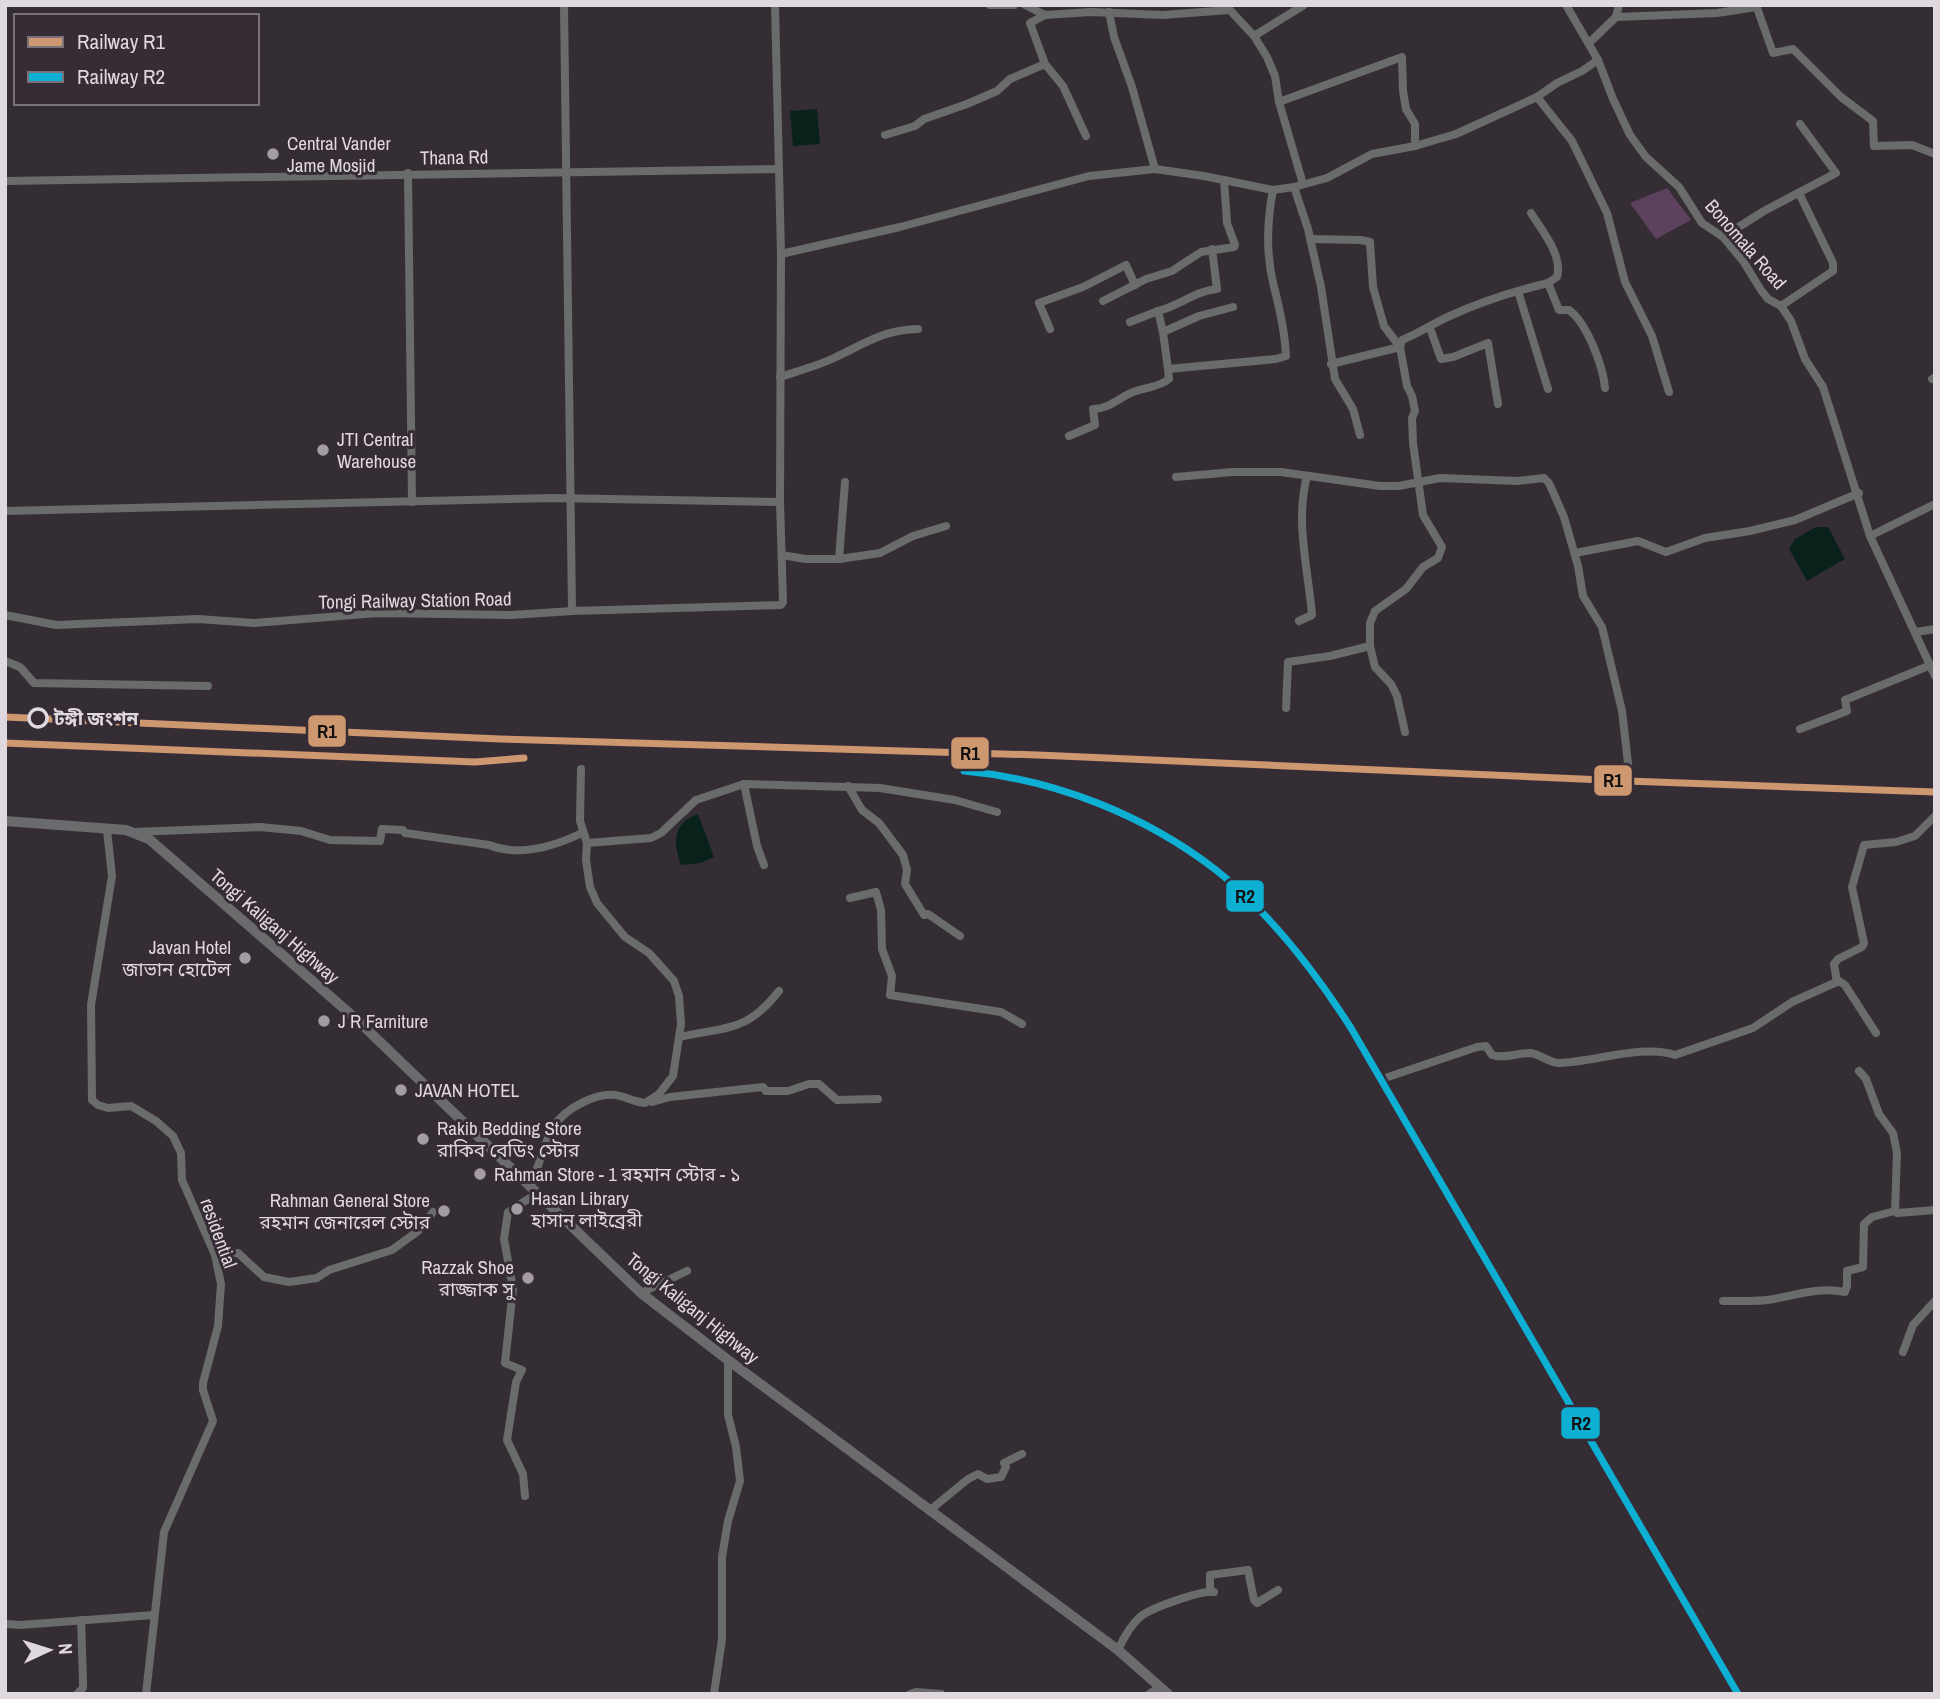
<svg xmlns="http://www.w3.org/2000/svg" width="1940" height="1699" viewBox="0 0 1940 1699" font-family="'Archivo Narrow','Noto Sans Bengali',sans-serif">
  <rect width="100%" height="100%" fill="#342e34"/>
  <path fill="#5e415f" d="M1667,188L1691,220L1656,239L1630,203Z"/>
  <g fill="#09211b">
    <path d="M817,109L820,144L793,146L790,111Z"/>
    <path d="M1816,527H1828L1845,559L1807,581L1789,549L1795,539Z"/>
    <path d="M698,814L714,857L700,863L681,865C673,843 672,823 698,814Z"/>
  </g>
  <g fill="none" stroke-linecap="round" stroke-linejoin="round">
    <g stroke="#6a6b6b" stroke-width="8">
      <path d="M564,5L572,611"/>
      <path d="M990,5H1014"/>
      <path d="M1025,5L1045,15L1091,12L1163,15L1229,10"/>
      <path d="M1566,5L1598,60L1613,99L1630,135L1646,157L1679,187L1702,223L1723,237L1743,261L1761,290L1768,299L1781,306L1791,321L1805,359L1823,387L1870,536L1935,676"/>
      <path d="M1756,5L1773,53L1793,49L1841,97L1873,121L1874,146L1912,145L1935,154"/>
      <path d="M1228,8L1254,36L1267,57L1275,76L1279,102L1303,184"/>
      <path d="M1109,12L1114,37L1132,87L1155,169"/>
      <path d="M1045,15L1030,23L1045,64L1063,86L1086,136"/>
      <path d="M1616,17L1717,13L1756,7"/>
      <path d="M1254,36L1304,5"/>
      <path d="M1589,43L1616,17L1619,5"/>
      <path d="M1537,97L1572,141L1607,213L1625,282L1652,336L1669,392"/>
      <path d="M1279,102L1402,57L1403,91L1406,109L1415,124V146"/>
      <path d="M885,135L915,126L924,119L967,104L997,91L1010,79L1045,64"/>
      <path d="M408,173L412,502"/>
      <path d="M5,181L778,169"/>
      <path d="M1294,187L1308,229L1321,287L1335,379L1353,409L1360,435"/>
      <path d="M1723,237L1764,211L1836,173L1800,124"/>
      <path d="M1310,239L1361,240L1370,242L1373,287L1384,326L1400,347L1402,340C1420,333 1435,322 1452,315C1483,301 1515,291 1548,283L1557,277C1563,255 1542,231 1531,213"/>
      <path d="M781,254L900,227L1089,176L1155,169L1204,176L1273,190L1294,187L1327,178L1372,154L1415,146L1456,134L1537,97L1557,83L1582,71L1598,60"/>
      <path d="M1548,283L1559,310H1569C1587,323 1603,366 1605,388"/>
      <path d="M1518,291L1548,389"/>
      <path d="M1103,301L1146,279L1172,271L1201,252L1234,247L1235,245L1227,223L1224,180"/>
      <path d="M1781,306L1833,271V263L1799,193"/>
      <path d="M1130,322L1158,311"/>
      <path d="M1430,328L1441,359L1453,357L1488,343L1498,404"/>
      <path d="M1050,329L1039,303L1083,287L1126,265L1135,285"/>
      <path d="M1163,332L1158,311C1179,306 1195,291 1217,289L1212,249"/>
      <path d="M1331,364L1400,347L1407,386L1412,396L1415,411L1412,418L1413,443L1423,515L1442,547L1438,558L1423,567L1406,589L1375,611L1370,623V646L1375,667L1391,684L1397,696L1405,732"/>
      <path d="M1168,369L1163,332L1199,316L1233,307"/>
      <path d="M780,377C798,371 817,366 834,358C862,345 885,329 918,329"/>
      <path d="M1932,379L1935,377"/>
      <path d="M1069,436L1095,425L1093,409C1110,409 1120,396 1136,391C1148,387 1159,387 1169,379L1168,369L1276,359L1286,356C1285,332 1280,310 1274,287C1266,256 1267,221 1273,190"/>
      <path d="M1176,477L1233,472H1281L1380,486H1399L1440,478L1517,481L1544,478L1549,483L1564,517L1578,566L1583,596L1602,627L1622,711L1629,772"/>
      <path d="M5,511L553,498L780,502"/>
      <path d="M1870,536L1935,504"/>
      <path d="M1575,553L1638,541L1666,552L1705,538L1750,531L1795,520L1859,493"/>
      <path d="M782,555L805,559H839L880,553L913,536L946,526"/>
      <path d="M839,559L845,482"/>
      <path d="M5,615L56,625L198,619L254,623L378,613L512,615L572,611L781,605L783,602L780,502L781,254L775,5"/>
      <path d="M1299,621L1312,615C1308,568 1295,522 1307,476"/>
      <path d="M1916,632L1935,629"/>
      <path d="M5,661L20,667L34,683L208,686"/>
      <path d="M1286,708L1288,662L1330,656L1370,646"/>
      <path d="M1800,729L1847,711L1845,700L1931,665"/>
      <path d="M744,784L757,846L764,865"/>
      <path d="M848,786L862,810L879,823L903,855L907,870L905,884L924,915L928,914L960,936"/>
      <path d="M107,830L112,876L91,1005L92,1100L98,1105L108,1108L131,1106L156,1121L173,1136L181,1153L182,1180L215,1255L221,1284L218,1326L203,1383V1390L213,1421L164,1532L146,1694"/>
      <path d="M135,832L260,827L301,831L330,840L380,841L382,829L403,830L405,833L489,845C519,857 555,846 582,833"/>
      <path d="M587,843L651,838L661,833L696,800L744,784L880,788L955,800L997,812"/>
      <path d="M850,898L876,892L881,910L882,949L892,976L890,995L1001,1012L1022,1024"/>
      <path d="M1837,982L1834,964L1838,959L1862,947L1864,943L1852,887L1864,845L1896,842L1915,836L1935,816"/>
      <path d="M680,1037C727,1026 746,1033 779,991"/>
      <path d="M1859,1071L1866,1079L1879,1114L1893,1133L1897,1153L1895,1211L1897,1213L1935,1210"/>
      <path d="M1385,1078L1477,1047L1486,1046L1492,1055C1504,1059 1517,1053 1530,1053C1541,1054 1548,1063 1560,1063C1594,1062 1643,1044 1675,1055L1753,1028L1792,1002L1839,981L1845,985L1876,1033"/>
      <path d="M652,1102L670,1097L763,1087L766,1091H788L809,1084H819L837,1100L878,1099"/>
      <path d="M530,1187C538,1170 545,1139 554,1126C565,1109 594,1093 615,1095C624,1096 634,1102 645,1103L659,1094L673,1076L681,1024L679,996L674,981L649,953L625,937L597,903L590,887L586,860L587,843L580,821L581,769"/>
      <path d="M215,1255L238,1253L264,1277L289,1282L317,1278L329,1270L392,1250L418,1231L433,1212"/>
      <path d="M641,1293L687,1271"/>
      <path d="M1723,1301C1740,1301 1757,1302 1774,1299C1799,1294 1819,1287 1845,1292L1847,1286V1271L1863,1267L1864,1224L1872,1217L1895,1211"/>
      <path d="M1903,1352L1913,1325L1935,1301"/>
      <path d="M525,1496L523,1474L507,1440L516,1382L522,1370L505,1363L513,1289L504,1239L508,1212L536,1194"/>
      <path d="M929,1511L968,1479L978,1474L987,1479L1001,1477L1006,1467L1004,1463L1022,1454"/>
      <path d="M1210,1591V1575L1248,1570L1254,1600L1257,1603L1278,1590"/>
      <path d="M5,1624L20,1625L154,1615"/>
      <path d="M1118,1650C1123,1639 1131,1625 1140,1617C1150,1608 1202,1590 1214,1592"/>
      <path d="M77,1694L83,1688V1681L81,1620"/>
      <path d="M714,1694L722,1639V1557L728,1521L740,1481L736,1447L728,1415V1360"/>
      <path d="M910,1694L916,1692L941,1694"/>
      <path d="M1149,1694L1160,1687"/>
    </g>
    <path stroke="#6b6b6d" stroke-width="10" d="M5,821L126,830L149,839L355,1018L641,1293L728,1360L1118,1650L1168,1694"/>
    <g stroke="#362c36" stroke-width="12">
      <g id="rail-1">
        <path d="M5,717L500,739L1038,755L1627,781L1935,792"/>
        <path d="M5,743L475,762L524,758"/>
      </g>
    </g>
    <g stroke="#362c36" stroke-width="12">
      <path id="rail-2" d="M964,771C1054,779 1145,815 1216,870C1270,913 1314,970 1351,1028L1738,1694"/>
    </g>
    <use href="#rail-1" stroke="#cd976f" stroke-width="7"/>
    <use href="#rail-2" stroke="#0dafd3" stroke-width="7"/>
  </g>
  <g fill="#a39ca3" stroke="#362c36" stroke-width="2.5">
    <circle cx="273" cy="154" r="7"/>
    <circle cx="323" cy="450" r="7"/>
    <circle cx="245" cy="958" r="7"/>
    <circle cx="324" cy="1021" r="7"/>
    <circle cx="401" cy="1090" r="7"/>
    <circle cx="423" cy="1139" r="7"/>
    <circle cx="480" cy="1174" r="7"/>
    <circle cx="517" cy="1209" r="7"/>
    <circle cx="444" cy="1211" r="7"/>
    <circle cx="528" cy="1278" r="7"/>
  </g>
  <circle fill="#362c36" stroke="#dfd8df" stroke-width="3.5" cx="38" cy="718" r="9"/>
  <g text-anchor="middle" dominant-baseline="central" stroke-width="6" stroke-linejoin="round" paint-order="stroke">
    <g font-size="19" fill="#dfd8df" stroke="#362c36" text-anchor="start">
      <text x="287" y="143">Central Vander<tspan x="287" dy="22">Jame Mosjid</tspan></text>
      <text x="337" y="439">JTI Central<tspan x="337" dy="22">Warehouse</tspan></text>
      <text x="231" y="947" text-anchor="end">Javan Hotel<tspan x="231" dy="22">জাভান হোটেল</tspan></text>
      <text x="338" y="1021">J R Farniture</text>
      <text x="415" y="1090">JAVAN HOTEL</text>
      <text x="437" y="1128">Rakib Bedding Store<tspan x="437" dy="22">রাকিব বেডিং স্টোর</tspan></text>
      <text x="494" y="1174">Rahman Store - 1 রহমান স্টোর - ১</text>
      <text x="531" y="1198">Hasan Library<tspan x="531" dy="22">হাসান লাইব্রেরী</tspan></text>
      <text x="430" y="1200" text-anchor="end">Rahman General Store<tspan x="430" dy="22">রহমান জেনারেল স্টোর</tspan></text>
      <text x="514" y="1267" text-anchor="end">Razzak Shoe<tspan x="514" dy="22">রাজ্জাক সু</tspan></text>
    </g>
    <g font-size="19" fill="#dfd8df" stroke="#362c36">
      <text transform="translate(454 157) rotate(-1)">Thana Rd</text>
      <text transform="translate(1746 244) rotate(49)">Bonomala Road</text>
      <text transform="translate(415 600) rotate(-1)">Tongi Railway Station Road</text>
      <text transform="translate(275 926) rotate(41)">Tongi Kaliganj Highway</text>
      <text transform="translate(219 1233) rotate(70)">residential</text>
      <text transform="translate(693 1308) rotate(39)">Tongi Kaliganj Highway</text>
    </g>
    <g font-size="19" font-weight="bold" fill="#dfd8df" stroke="#362c36" text-anchor="start">
      <text x="54" y="718">টঙ্গী জংশন</text>
    </g>
  </g>
  <g stroke="#362c36" stroke-width="2.5">
    <rect x="307" y="714" width="40" height="34" rx="7" fill="#cd976f"/>
    <rect x="950" y="736" width="40" height="34" rx="7" fill="#cd976f"/>
    <rect x="1593" y="764" width="40" height="33" rx="7" fill="#cd976f"/>
    <rect x="1225" y="879" width="40" height="34" rx="7" fill="#0dafd3"/>
    <rect x="1560" y="1406" width="41" height="34" rx="7" fill="#0dafd3"/>
  </g>
  <g font-size="19" text-anchor="middle" font-weight="bold" fill="#111">
    <text x="327" y="738">R1</text>
    <text x="970" y="760">R1</text>
    <text x="1613" y="787">R1</text>
    <text x="1245" y="903">R2</text>
    <text x="1581" y="1430">R2</text>
  </g>
  <rect width="1940" height="1699" fill="none" stroke="#dfd8df" stroke-width="14"/>
  <rect x="14" y="14" width="245" height="91" fill="#362c36" stroke="#7a717a" stroke-width="2"/>
  <rect x="28" y="37" width="35" height="10" fill="#cd976f" stroke="#7a717a" stroke-width="2"/>
  <text x="77" y="49" font-size="21" fill="#dfd8df">Railway R1</text>
  <rect x="28" y="72" width="35" height="10" fill="#0dafd3" stroke="#7a717a" stroke-width="2"/>
  <text x="77" y="84" font-size="21" fill="#dfd8df">Railway R2</text>
  <g transform="translate(49 1650) rotate(86)" stroke="#362c36" stroke-width="5" paint-order="stroke">
  <path d="M0-5L12 26L0 18L-12 26Z" fill="#dfd8df"/>
  <text y="-10" font-size="19" font-weight="bold" text-anchor="middle" fill="#dfd8df">N</text>
  </g>
</svg>
